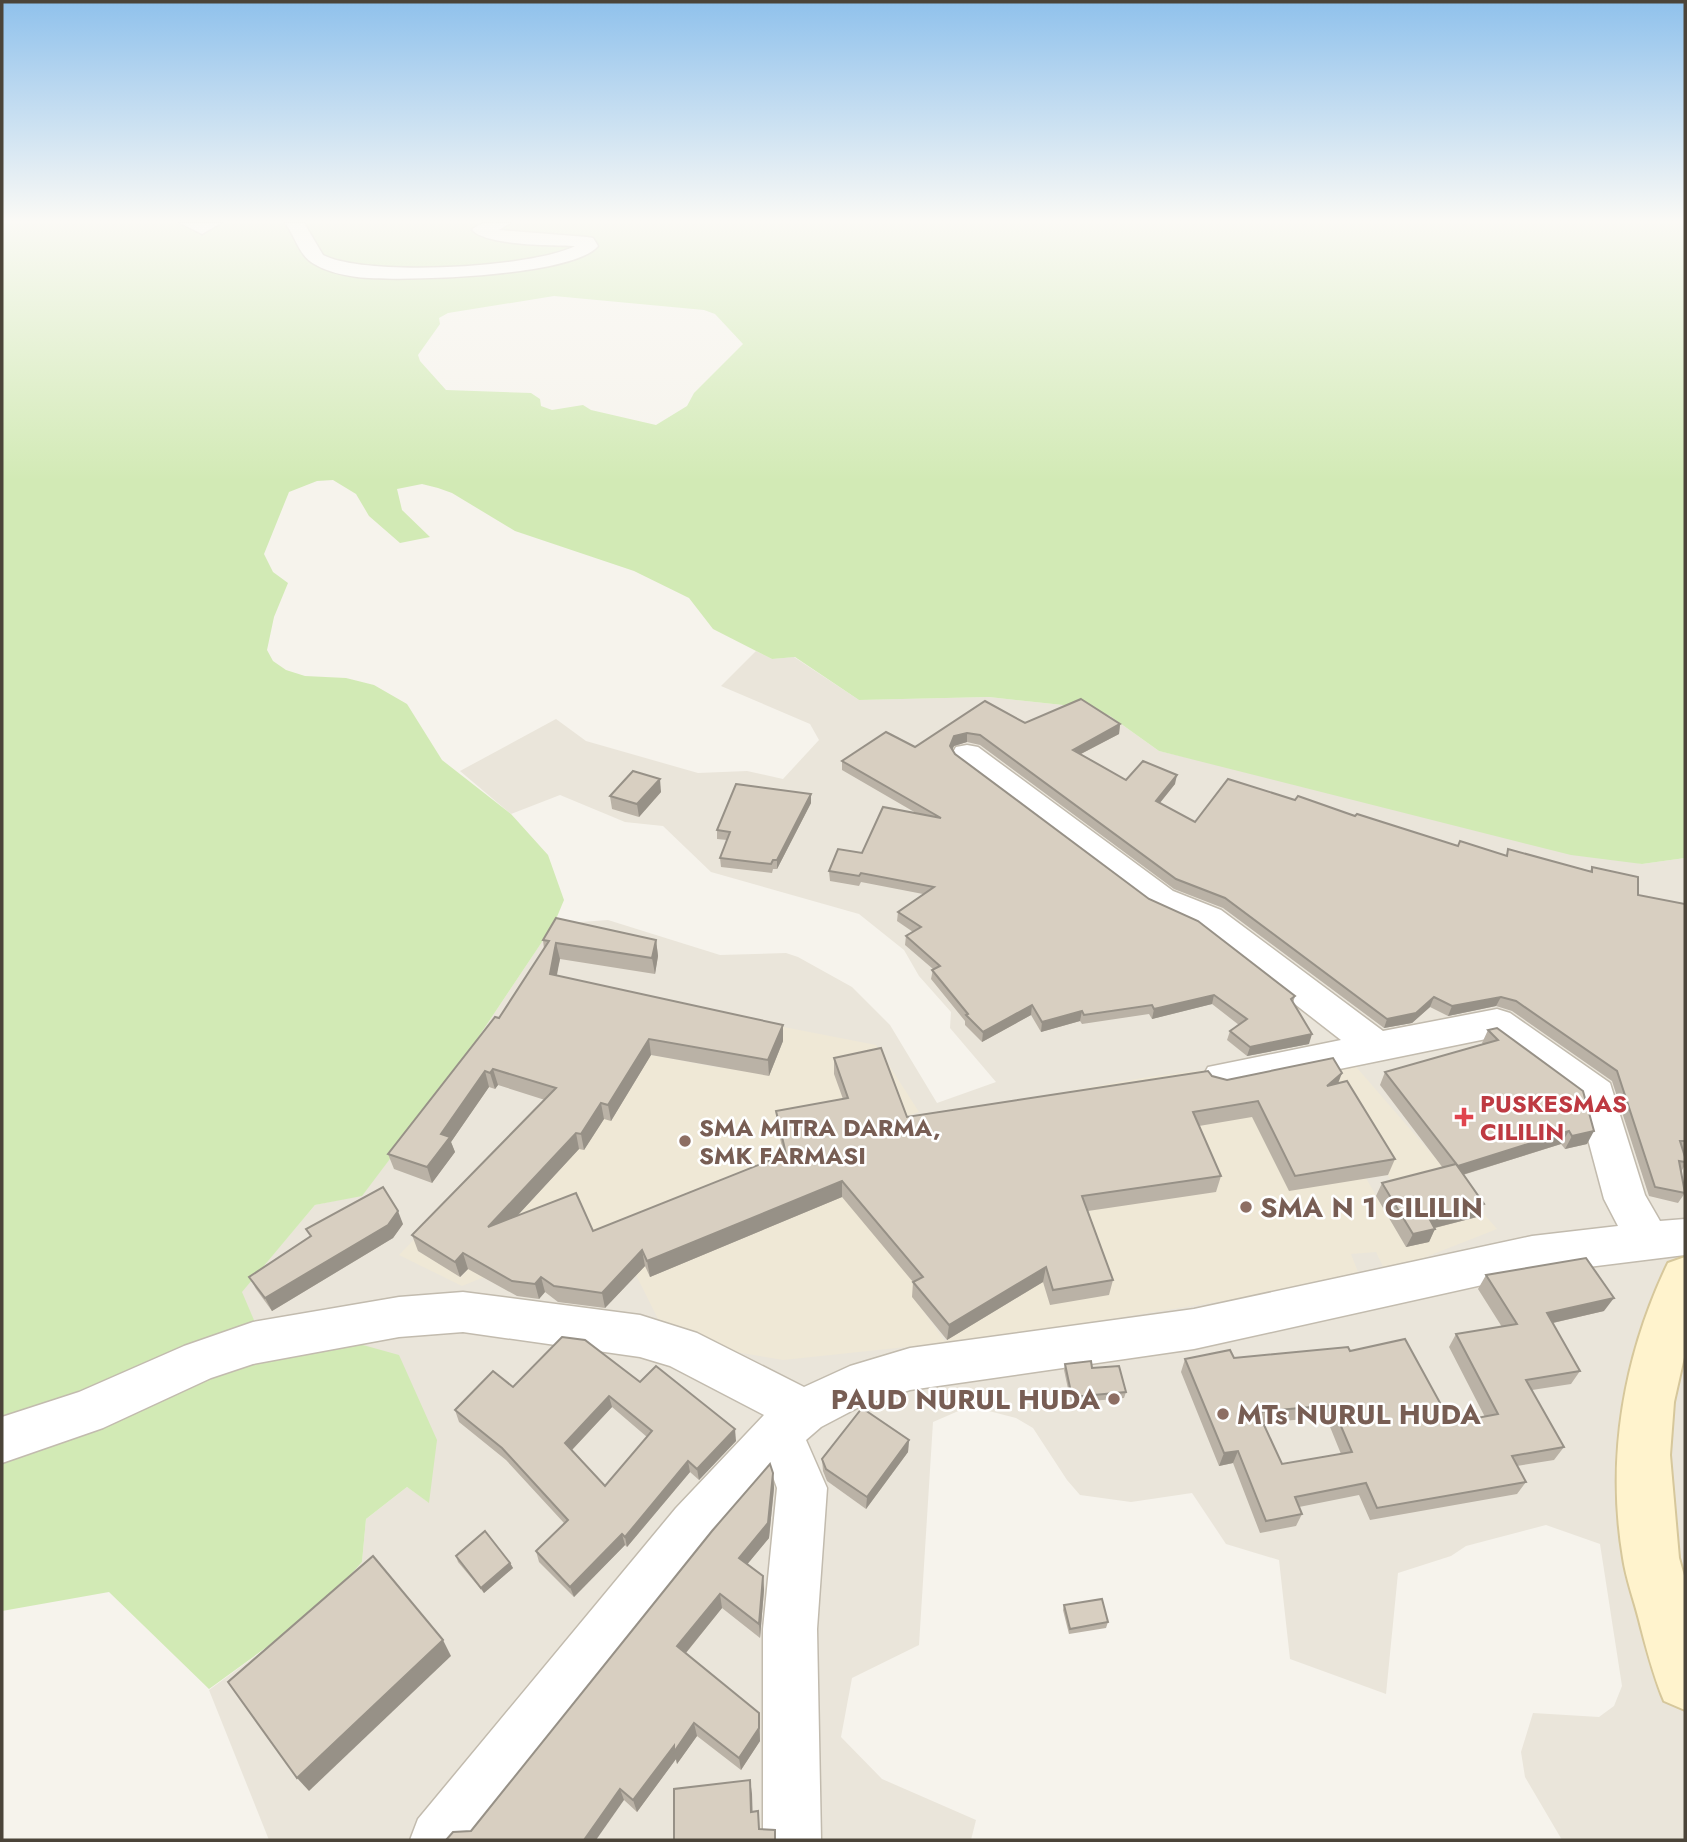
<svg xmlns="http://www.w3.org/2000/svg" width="1687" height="1842" viewBox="0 0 1687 1842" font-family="Jost,sans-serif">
  <rect width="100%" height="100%" fill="#f6f3ec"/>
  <path fill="#eae5da" d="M756,651L772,659L794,657L859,700L989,697L1091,708L1110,716L1159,751L1642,864L1685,858V1840H1562L1525,1777L1521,1752L1533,1713L1599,1717L1614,1706L1622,1686L1600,1544L1546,1525L1466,1546L1451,1556L1398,1573L1386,1694L1290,1659L1279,1560L1226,1544L1192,1493L1131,1502L1080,1495L1067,1480L1033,1428L1016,1418L981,1409H963L933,1422L919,1645L852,1678L841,1737L882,1779L976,1820L971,1840H269L209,1690L322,1607L362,1562L366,1519L407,1487L428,1502L269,1355L241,1292L315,1205L362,1195L451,1078L554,924L608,920L720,955L786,953L798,957L852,987L890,1025L937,1103L996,1082L950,1028L951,1012L919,976L904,950L859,914L711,872L663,826L625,822L560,795L511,814L460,771L556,719L586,741L698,773L747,771L783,779L819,740L810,724L721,686Z"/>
  <g fill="#efe8d6" fill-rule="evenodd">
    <path d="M616,994L876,1045L919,1112L799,1151L462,1286L399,1255L550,1100ZM614,1004L736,1033L721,1068L651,1055L611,1121ZM567,1162L461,1277L418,1251Z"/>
    <path d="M1344,1053L1497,1229L1375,1277L991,1338L783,1360L669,1341L613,1229L924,1117L1148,1077ZM1358,1126L1428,1241L1406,1247L1338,1130ZM1376,1252L1384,1269L1358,1272L1351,1254ZM913,1297H1018L945,1341Z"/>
  </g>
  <path fill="#d2eab5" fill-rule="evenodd" d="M2,223H1685V858L1642,864L1571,855L1159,751L1110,716L1091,708L989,697L859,700L795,657L772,659L713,629L689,598L634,571L515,531L452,493L438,488L422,484L397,489L402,510L430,537L400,543L369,516L356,494L333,480L317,481L289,492L264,554L273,572L288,583L274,617L267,650L273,661L286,670L305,676L346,678L374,685L407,704L442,760L511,814L548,855L564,900L554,924L451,1078L362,1196L315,1205L242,1292L269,1355L345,1340L399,1355L437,1440L429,1503L407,1487L366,1519L362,1562L322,1607L209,1689L109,1592L2,1611ZM554,296L704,310L715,314L743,344L694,393L687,406L656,425L591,410L583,405L552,410L541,406L540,399L531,393L446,390L420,361L418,355L440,324L439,318L448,313Z"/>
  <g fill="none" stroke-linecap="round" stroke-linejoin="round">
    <g stroke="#c2bbae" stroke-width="3">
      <g id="street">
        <path d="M180,223H221L202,234Z"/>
        <path d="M285,223H304L323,255C365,277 532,268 575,246C552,245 487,246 472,230C481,220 497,223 510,223L499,230L587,237L593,238L598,246C573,277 398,282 357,277C343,275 328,272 316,265C299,257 296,237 285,223Z"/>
        <path d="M967,745L978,747L1173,891L1221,910L1383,1031L1497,1009L1510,1013L1610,1083L1645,1195L1660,1221L1685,1219V1255L1532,1274L1194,1349L910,1390L861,1406L821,1427L806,1440L827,1488L817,1629L821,1840H763V1629L777,1488L772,1474L712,1544L476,1840H410L418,1819L676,1508L764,1415L670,1366L640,1357L463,1332L399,1337L253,1364L211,1378L103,1428L2,1463V1417L79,1392L184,1346L253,1322L399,1297L463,1292L640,1315L697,1333L804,1387L850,1366L910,1348L1194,1309L1532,1236L1618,1226L1604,1199L1578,1102L1491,1038L1222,1093L1208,1089L1202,1078L1208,1067L1341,1040L1197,928L1149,907L956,761L952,754L956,747Z"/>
      </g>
    </g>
    <g stroke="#d6c79b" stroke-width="4">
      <path id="secondary" d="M1685,1257V1353L1674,1402L1670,1455L1679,1558L1685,1579V1710L1664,1701C1653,1675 1646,1647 1639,1620C1634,1600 1626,1579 1623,1558C1606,1457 1624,1355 1668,1263Z"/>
    </g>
    <use href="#street" fill="#fff" fill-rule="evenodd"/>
    <use href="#secondary" fill="#fff3cd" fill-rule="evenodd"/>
  </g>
  <g fill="#bab2a6" fill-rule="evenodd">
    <path d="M985,701L1025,723L1120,724L1119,734L1081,754L1126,780L1175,784L1160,803L1195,822L1295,800L1458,846L1506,856L1508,849L1590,871L1592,867L1638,895L1685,904V1150H1683L1685,1157V1165L1681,1172L1685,1193L1678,1203L1649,1196L1612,1081L1512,1011L1496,1006L1448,1016L1430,1007L1412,1023L1384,1028L1223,908L1174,889L980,745L967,742L954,746L952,749L955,754L1149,899L1295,996L1293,1003L1309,1044L1247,1056L1227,1040L1230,1031L1239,1025L1212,1004L1152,1019L1149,1014L1082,1024L1080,1021L1041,1032L1031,1015L982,1042L965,1025V1021L931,979L933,969L905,945L906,936L913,932L897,921L898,912L923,894L861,882L859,886L830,881L829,871L862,853L916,813L842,770V761L915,747Z"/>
    <path d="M661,792L639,817L612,809L610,796Z"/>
    <path d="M811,794V803L777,869H773L772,873L721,867L720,858L727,840L717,839V830Z"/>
    <path d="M543,940H656L658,956L655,974L560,959L556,975L783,1041L769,1076L651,1055L611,1121L604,1119L584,1150L579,1149L517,1216L593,1231L784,1155L777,1126L776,1111L843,1099L834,1074V1058L907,1117L1212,1076L1227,1080L1339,1083L1395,1159L1388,1175L1289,1191L1252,1117L1199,1126L1221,1176L1216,1192L1088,1211L1113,1280L1109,1295L1050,1305L1043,1282L947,1340L912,1297L913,1282L842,1197L650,1277L645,1266L605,1308L558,1302L545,1292L539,1299L517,1296L468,1269L460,1277L418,1251L412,1235L545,1100L498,1085L495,1089L489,1087L451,1142L455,1152L432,1183L394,1169L388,1154L499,1018L544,949Z"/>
    <path d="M1497,1028L1587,1144L1565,1149L1561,1144L1463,1175L1477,1217L1435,1228L1429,1242L1406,1247L1376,1196L1382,1183L1443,1168L1380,1085L1385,1072L1483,1044L1482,1043L1488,1030Z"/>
    <path d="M403,1224L393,1238L272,1311L256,1289L249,1277L310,1236L306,1229Z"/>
    <path d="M1486,1275L1604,1311L1553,1323L1580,1371L1571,1384L1532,1390L1564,1447L1554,1460L1517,1466L1526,1482L1517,1494L1370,1520L1359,1495L1299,1507L1302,1514L1296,1526L1260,1533L1233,1463L1219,1466L1181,1372L1185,1359L1234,1358L1350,1351L1451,1423L1485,1417L1449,1347L1456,1334L1502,1327L1478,1289ZM1326,1417L1341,1454L1282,1464L1263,1423Z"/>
    <path d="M1065,1364L1092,1368L1126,1392L1124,1398L1071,1403L1064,1370Z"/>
    <path d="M640,1382L736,1441L699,1480L690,1472L627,1547L625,1545L574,1597L539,1562L536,1551L564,1523L506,1460L459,1422L455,1410L513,1387ZM612,1407L647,1437L605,1486L572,1450Z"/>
    <path d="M909,1440L908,1452L866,1509L827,1481L823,1471L822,1459Z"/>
    <path d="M773,1473L774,1488L769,1538L747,1564L763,1576L764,1590L760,1638L722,1608L686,1653L759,1713L760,1741L741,1770L697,1736L677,1764L676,1759L637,1812L624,1800L471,1831Z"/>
    <path d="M456,1556L510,1563L513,1568L484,1593L458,1562Z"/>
    <path d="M1064,1605L1108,1622L1106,1628L1069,1634L1063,1610Z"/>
  </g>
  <g fill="#979187">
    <path d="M1120,724L1119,734L1071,759L1073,750Z"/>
    <path d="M967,733V742L954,746L950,755V746L954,736Z"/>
    <path d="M1177,775L1175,784L1154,810L1156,801Z"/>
    <path d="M660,779L661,792L639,817L637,804Z"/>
    <path d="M811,794V803L777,869V860Z"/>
    <path d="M656,940L658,956L655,974L652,958Z"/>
    <path d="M556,943L560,959L554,990L550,974Z"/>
    <path d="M1214,995L1212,1004L1152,1019L1154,1009Z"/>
    <path d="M1434,997L1430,1007L1412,1023L1384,1028L1387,1019Z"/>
    <path d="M1501,997L1496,1006L1448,1016L1452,1006Z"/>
    <path d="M1032,1005L1031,1015L982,1042L983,1032Z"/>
    <path d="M1082,1011L1080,1021L1041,1032L1042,1022Z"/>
    <path d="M783,1025V1041L769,1076L768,1060Z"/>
    <path d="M1312,1034L1309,1044L1247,1056L1250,1047Z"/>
    <path d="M649,1039L651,1055L611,1121L608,1105Z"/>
    <path d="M493,1069L498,1085L495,1089L490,1073Z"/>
    <path d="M485,1071L489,1087L451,1142L455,1152L432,1183L427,1167L441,1134Z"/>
    <path d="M1342,1073L1336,1089L1327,1086Z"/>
    <path d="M601,1103L604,1119L584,1150L581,1134Z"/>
    <path d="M1569,1131L1561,1144L1452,1178L1458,1166Z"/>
    <path d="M1594,1131L1587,1144L1565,1149L1572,1136Z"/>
    <path d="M576,1133L579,1149L493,1242L488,1227Z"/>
    <path d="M842,1181V1197L650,1277L647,1261Z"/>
    <path d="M1484,1204L1477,1217L1422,1231L1429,1218Z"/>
    <path d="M398,1211L403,1224L393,1238L272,1311L265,1298Z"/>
    <path d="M1435,1229L1429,1242L1406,1247L1413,1234Z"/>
    <path d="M642,1250L645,1266L605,1308L602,1293Z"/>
    <path d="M463,1253L468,1269L460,1277L455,1262Z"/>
    <path d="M1046,1267L1043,1282L947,1340L949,1325Z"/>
    <path d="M541,1277L545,1292L539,1299L535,1284Z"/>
    <path d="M1614,1298L1604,1311L1539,1326L1547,1313Z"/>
    <path d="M609,1396L612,1407L568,1454L565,1443Z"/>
    <path d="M735,1429L736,1441L699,1480L697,1469Z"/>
    <path d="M909,1440L908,1452L866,1509L867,1497Z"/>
    <path d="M1238,1451L1233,1463L1219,1466L1224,1453Z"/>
    <path d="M688,1461L690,1472L627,1547L625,1537Z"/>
    <path d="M773,1473L774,1488L769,1538L741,1572L739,1558Z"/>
    <path d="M622,1534L625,1545L574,1597L570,1587Z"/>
    <path d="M510,1563L513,1568L484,1593L481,1588Z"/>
    <path d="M763,1576L764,1590L760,1638L759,1624Z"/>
    <path d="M720,1594L722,1608L680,1660L677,1646Z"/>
    <path d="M443,1640L451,1656L309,1791L297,1778Z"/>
    <path d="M759,1713L760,1741L741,1770L739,1758Z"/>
    <path d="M694,1723L697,1736L677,1764L676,1759L637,1812L633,1800L674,1746Z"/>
    <path d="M750,1780L752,1794L753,1825L751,1812Z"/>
    <path d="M620,1789L624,1800L596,1840H584Z"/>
  </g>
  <g fill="#d8cfc1" stroke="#979187" stroke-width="2" fill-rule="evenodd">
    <path d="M1081,699L1120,724L1073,750L1126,780L1143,761L1177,775L1156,801L1195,822L1228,779L1295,800L1298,796L1355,816L1357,814L1458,846L1460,841L1507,856L1508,849L1592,872V867L1638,877V895L1685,904V1141H1680L1685,1157V1162L1679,1161L1685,1193L1655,1187L1617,1071L1516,1001L1501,997L1452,1006L1434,997L1416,1013L1387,1019L1225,898L1176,879L980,735L967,733L954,736L950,746L955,754L1149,899L1198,921L1295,996L1291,999L1312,1034L1250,1047L1230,1031L1247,1019L1214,995L1154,1009L1152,1005L1084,1015L1082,1011L1042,1022L1032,1005L983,1032L966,1015L968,1014L932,970L940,966L906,936L921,927L898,912L934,887L861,873L859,876L829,871L838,849L862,853L883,807L941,818L842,761L886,732L915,747L985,701L1025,723Z"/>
    <path d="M633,771L660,779L637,804L610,796Z"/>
    <path d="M736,784L811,794L777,860H773L771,864L720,858L730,832L717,830Z"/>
    <path d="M556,918L656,940L652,958L556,943L550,974L783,1025L768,1060L649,1039L608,1105L601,1103L581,1134L576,1133L488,1227L576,1193L593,1231L786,1154L776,1111L848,1098L834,1058L881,1048L907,1117L1208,1071L1212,1076L1227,1080L1333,1058L1342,1073L1327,1086L1347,1081L1395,1159L1295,1176L1258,1101L1193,1112L1221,1176L1082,1196L1113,1280L1053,1290L1046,1267L949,1325L913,1282L923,1277L842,1181L647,1261L642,1250L602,1293L554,1286L541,1277L535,1284L512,1281L463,1253L455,1262L412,1235L556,1088L493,1069L490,1073L485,1071L441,1134L450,1137L427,1167L388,1154L495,1017L499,1018L549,941L543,940Z"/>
    <path d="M1497,1028L1583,1091L1594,1131L1572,1136L1569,1131L1458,1166L1385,1072L1498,1040L1488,1030Z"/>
    <path d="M1456,1164L1484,1204L1429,1218L1435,1229L1413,1234L1382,1183Z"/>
    <path d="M383,1187L398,1211L388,1225L265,1298L249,1277L311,1236L306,1229Z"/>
    <path d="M1586,1258L1614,1298L1547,1313L1580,1371L1526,1380L1564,1447L1512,1456L1526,1482L1377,1508L1366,1483L1295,1497L1302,1514L1266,1521L1238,1451L1224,1453L1185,1359L1230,1350L1234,1358L1348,1347L1350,1351L1405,1339L1451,1423L1498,1414L1456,1334L1517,1324L1486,1275ZM1332,1405L1352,1452L1282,1464L1258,1412Z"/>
    <path d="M562,1337L585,1340L640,1382L656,1366L735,1429L697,1469L688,1461L625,1537L622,1534L570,1587L536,1551L568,1520L502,1448L455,1410L493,1371L513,1387ZM609,1396L652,1431L605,1486L565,1443Z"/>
    <path d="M1091,1361L1092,1368L1119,1366L1126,1392L1072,1397L1065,1364Z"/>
    <path d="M862,1408L909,1440L867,1497L826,1469L822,1459Z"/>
    <path d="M770,1464L773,1473L768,1523L739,1558L763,1576L759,1624L720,1594L677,1646L759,1713V1728L739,1758L694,1723L674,1752V1746L633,1800L620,1789L584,1840H446L453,1832L471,1831L712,1531Z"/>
    <path d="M485,1531L510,1563L481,1588L456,1556Z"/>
    <path d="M373,1556L443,1640L297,1778L228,1682Z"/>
    <path d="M1102,1599L1108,1622L1070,1629L1064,1605Z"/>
    <path d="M750,1780L751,1812L758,1811L759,1829L775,1830V1840H674V1789Z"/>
  </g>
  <linearGradient id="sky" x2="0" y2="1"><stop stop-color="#8fc1ec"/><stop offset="0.46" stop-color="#fbfaf6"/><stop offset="1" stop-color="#fbfaf6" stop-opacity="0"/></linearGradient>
  <rect width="1687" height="481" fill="url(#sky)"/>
  <path fill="#e0444e" stroke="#fff" stroke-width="2.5" d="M1460.5 1106.5h7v7h7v7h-7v7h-7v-7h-7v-7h7z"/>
  <g fill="#8d6e63" stroke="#fff" stroke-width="2.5">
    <circle cx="685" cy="1141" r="7"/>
    <circle cx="1246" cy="1207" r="7"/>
    <circle cx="1114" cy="1399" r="7"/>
    <circle cx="1223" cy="1414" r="7"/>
  </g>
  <g text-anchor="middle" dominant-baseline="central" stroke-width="5" stroke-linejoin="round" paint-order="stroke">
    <g font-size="24" font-weight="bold" fill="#be3a42" stroke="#fff" text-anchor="start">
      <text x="1480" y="1103">PUSKESMAS<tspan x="1480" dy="28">CILILIN</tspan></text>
    </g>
    <g font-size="24" font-weight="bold" fill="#785e54" stroke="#fff" text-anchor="start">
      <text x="699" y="1127">SMA MITRA DARMA,<tspan x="699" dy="28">SMK FARMASI</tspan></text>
    </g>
    <g font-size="28" font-weight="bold" fill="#785e54" stroke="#fff" text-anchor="start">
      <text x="1260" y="1207">SMA N 1 CILILIN</text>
      <text x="1100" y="1399" text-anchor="end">PAUD NURUL HUDA</text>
      <text x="1237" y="1414">MTs NURUL HUDA</text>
    </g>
  </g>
  <rect width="1687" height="1842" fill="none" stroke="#4b4439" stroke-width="7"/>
</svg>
